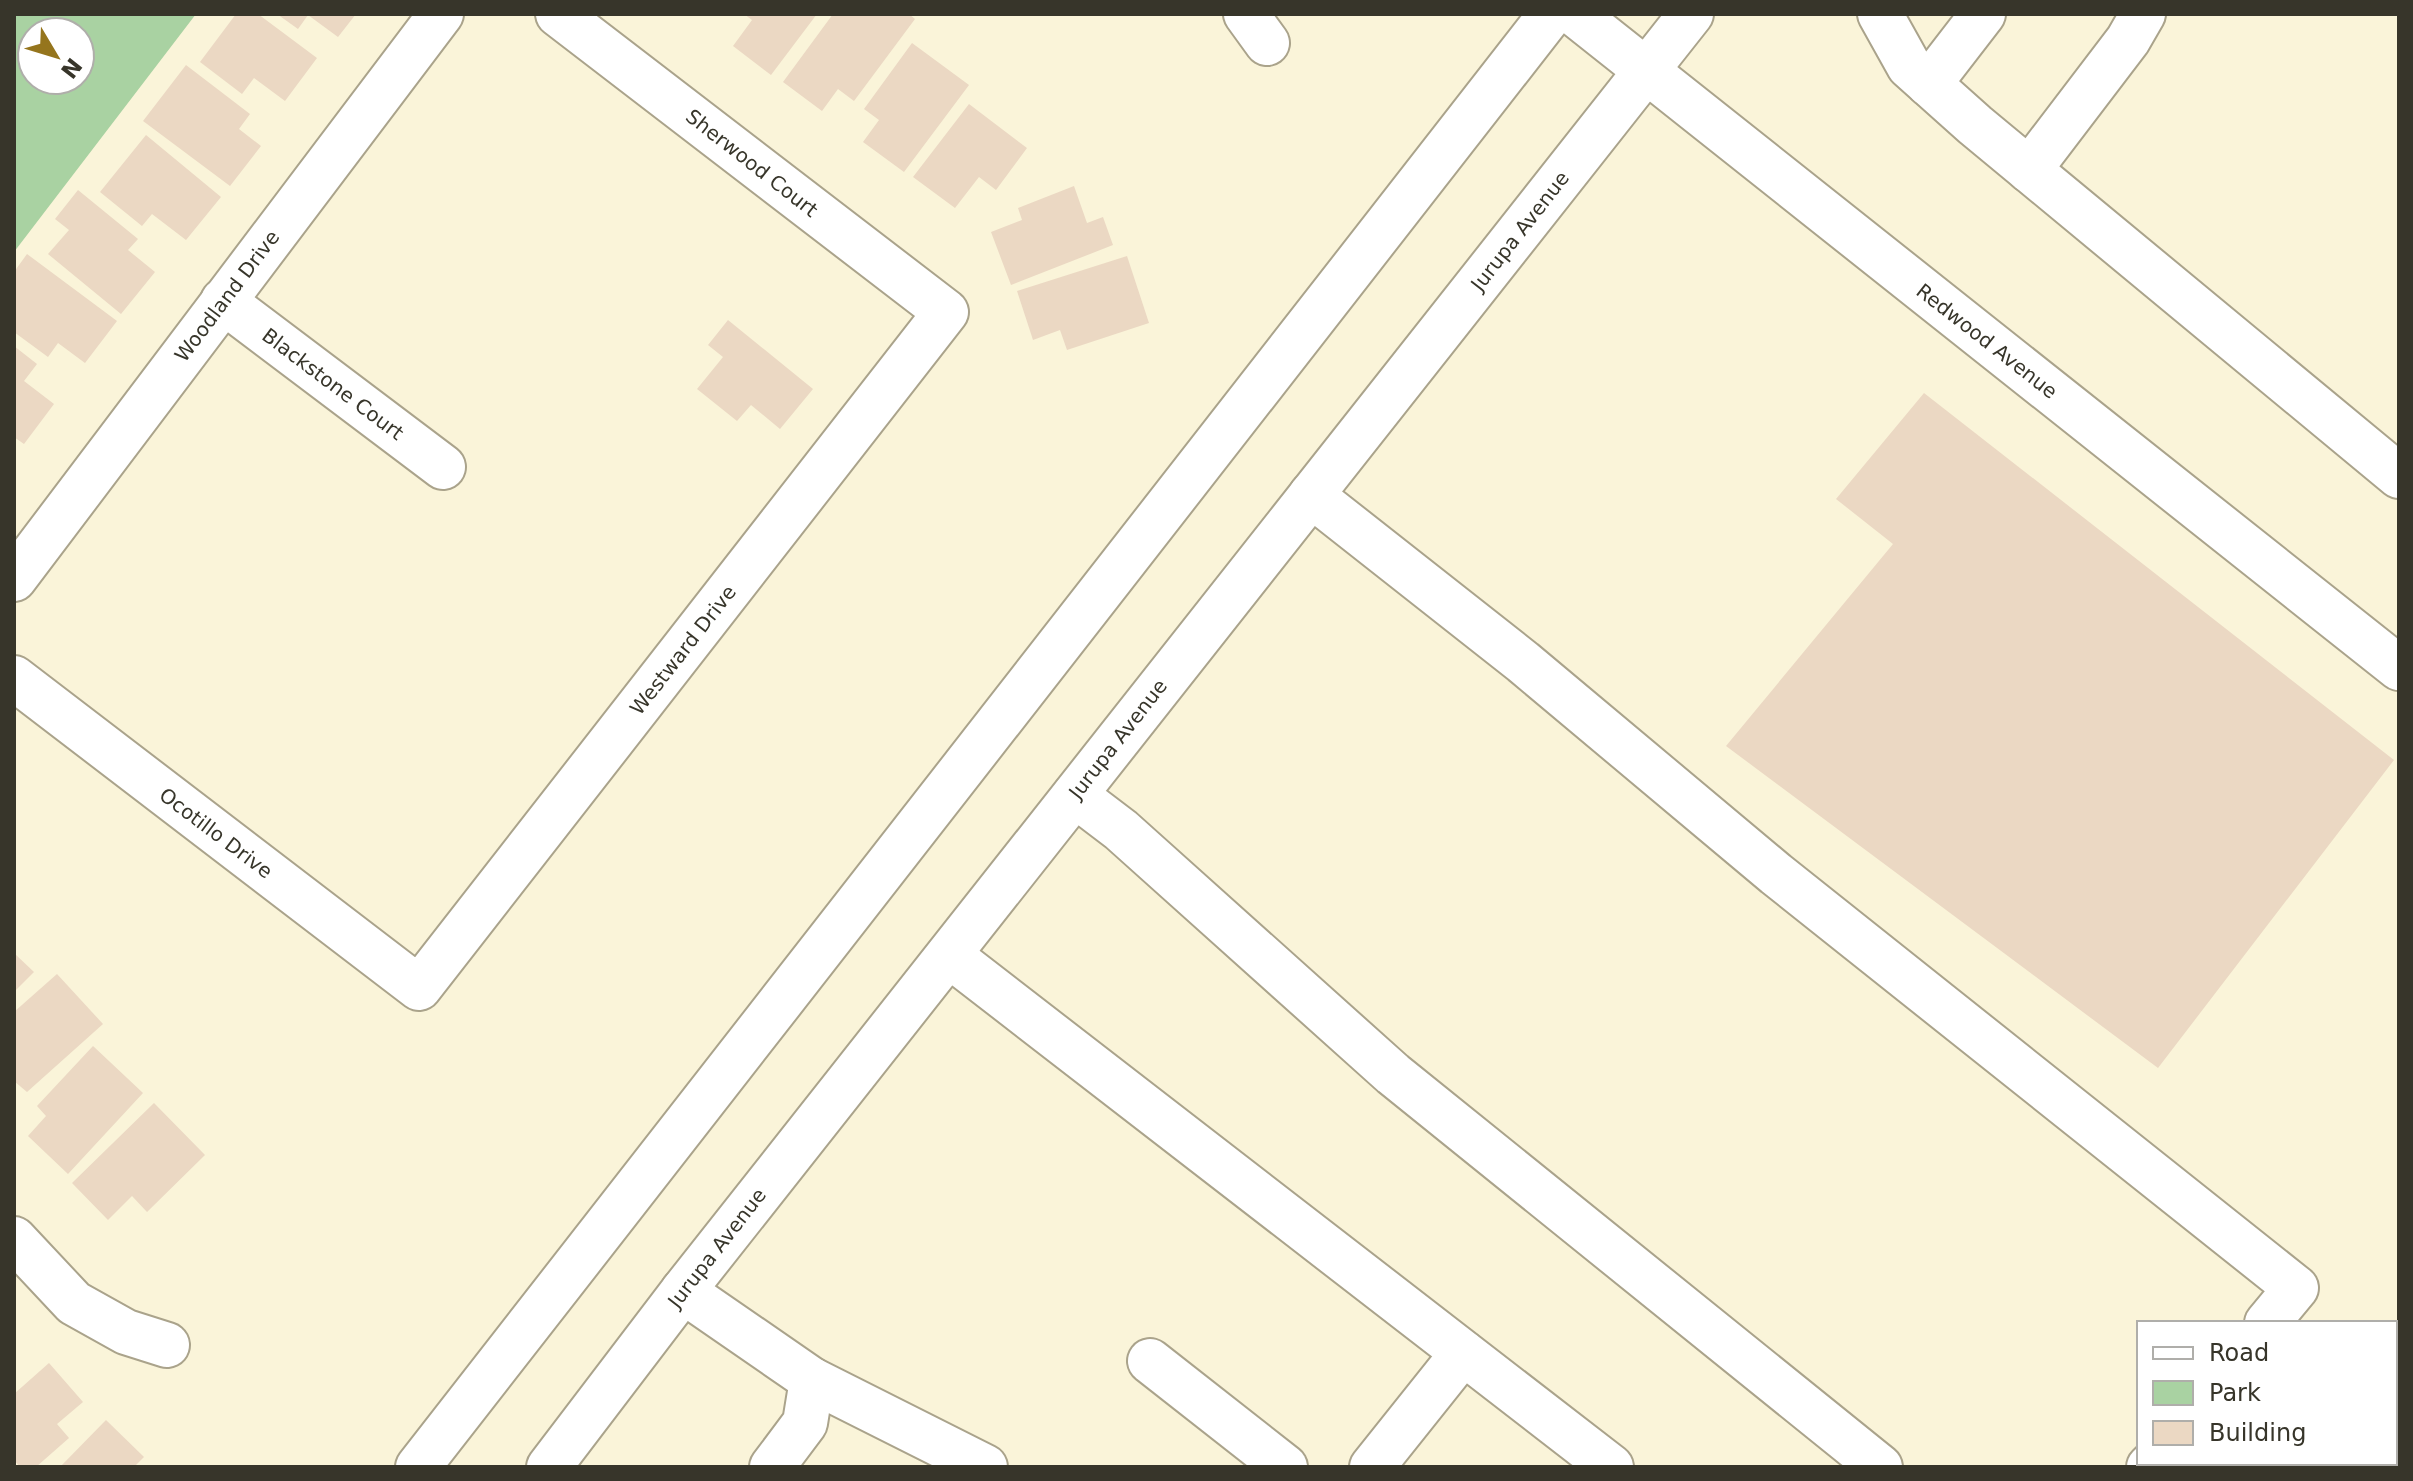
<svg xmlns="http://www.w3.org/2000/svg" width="2413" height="1481" viewBox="0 0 2413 1481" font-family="'DejaVu Sans',sans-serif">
  <rect width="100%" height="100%" fill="#faf4d9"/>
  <path fill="#a9d2a2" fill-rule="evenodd" d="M14,14H196L14,252ZM32,32H80V80H32Z"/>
  <g fill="#ebd8c3">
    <path d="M236,14H258L317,58L285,101L254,78L242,94L200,62Z"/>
    <path d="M277,14H356L338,37L308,15L298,29Z"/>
    <path d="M744,14H817L771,75L733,46L752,20Z"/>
    <path d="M833,14H909L915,19L854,101L838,89L822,111L783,82Z"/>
    <path d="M912,43L969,85L904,172L863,142L879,120L864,109Z"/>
    <path d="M186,65L250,114L239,129L261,146L230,186L143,121Z"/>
    <path d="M969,104L1027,148L996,190L979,177L955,208L913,177Z"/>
    <path d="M146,135L221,197L186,240L152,214L142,226L100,192Z"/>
    <path d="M1074,186L1087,223L1103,217L1113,245L1011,285L991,232L1022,220L1018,208Z"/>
    <path d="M78,190L138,239L128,250L155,272L121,314L48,254L69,230L55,219Z"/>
    <path d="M27,254L117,321L85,363L58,343L48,357L14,332V272Z"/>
    <path d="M1127,256L1149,323L1067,350L1060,330L1033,340L1017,291Z"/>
    <path d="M728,320L813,389L780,429L751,405L737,421L697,389L723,357L708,345Z"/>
    <path d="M14,346L37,364L24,381L54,404L24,444L14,437Z"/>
    <path d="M1924,393L2394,760L2158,1068L1726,746L1893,544L1836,499Z"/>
    <path d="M14,953L34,972L14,992Z"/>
    <path d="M57,974L103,1024L27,1092L14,1081V1012Z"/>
    <path d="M93,1046L143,1093L68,1174L28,1136L46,1116L37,1106Z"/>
    <path d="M154,1103L205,1155L147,1212L132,1196L108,1220L72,1183Z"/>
    <path d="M49,1363L83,1402L57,1424L69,1438L36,1467H20L14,1460V1394Z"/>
    <path d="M106,1420L144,1457L134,1467H60Z"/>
  </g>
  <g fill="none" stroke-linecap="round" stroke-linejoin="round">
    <g stroke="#aaa38b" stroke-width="48">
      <g id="minor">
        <path d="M1246,14L1267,43"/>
        <path d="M1575,14L2399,668"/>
        <path d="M1880,14L1909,66L1975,125L2399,476"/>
        <path d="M1929,84L1983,14"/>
        <path d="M2029,170L2128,40L2143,14"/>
        <path d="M223,301L443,467"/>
        <path d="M1311,495L1523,662L1776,874L2296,1288L2267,1323"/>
        <path d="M14,579L441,14"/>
        <path d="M14,678L419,988L946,312L558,14"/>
        <path d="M1075,795L1121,830L1393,1074L1880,1467"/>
        <path d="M949,955L1611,1467"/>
        <path d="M14,1239L74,1303L126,1332L167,1345"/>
        <path d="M683,1291L812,1380L805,1423L772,1467"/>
        <path d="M1150,1361L1285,1467"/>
        <path d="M812,1380L985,1467"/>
        <path d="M1372,1467L1463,1353"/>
        <path d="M2149,1467L2153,1463"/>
      </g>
    </g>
    <g stroke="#aaa38b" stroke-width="48">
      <g id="major">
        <path d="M418,1467L1551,14"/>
        <path d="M549,1467L683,1291L1691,14"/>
      </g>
    </g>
    <use href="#minor" stroke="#fff" stroke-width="44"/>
    <use href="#major" stroke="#fff" stroke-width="44"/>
  </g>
  <g text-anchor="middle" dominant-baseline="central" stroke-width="8" stroke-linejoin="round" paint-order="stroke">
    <g font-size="20" fill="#37352a" stroke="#fff">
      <text transform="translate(752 163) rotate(38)">Sherwood Court</text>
      <text transform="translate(1520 231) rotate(-52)">Jurupa Avenue</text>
      <text transform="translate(227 296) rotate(-53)">Woodland Drive</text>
      <text transform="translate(1987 341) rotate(38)">Redwood Avenue</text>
      <text transform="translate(333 384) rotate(37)">Blackstone Court</text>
      <text transform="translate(683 650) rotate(-52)">Westward Drive</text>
      <text transform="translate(1118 739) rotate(-52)">Jurupa Avenue</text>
      <text transform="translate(216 833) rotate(37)">Ocotillo Drive</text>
      <text transform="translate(717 1248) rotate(-52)">Jurupa Avenue</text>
    </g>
  </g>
  <rect width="2413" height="1481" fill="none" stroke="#37352a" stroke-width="32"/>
  <rect x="2137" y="1321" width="260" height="144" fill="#ffffff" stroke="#afaeaa" stroke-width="2"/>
  <rect x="2153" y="1347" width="40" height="12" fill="#ffffff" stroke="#afaeaa" stroke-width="2"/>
  <text x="2209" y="1361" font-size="24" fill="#37352a">Road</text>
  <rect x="2153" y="1381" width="40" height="24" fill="#a9d2a2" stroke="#afaeaa" stroke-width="2"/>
  <text x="2209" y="1401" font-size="24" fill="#37352a">Park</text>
  <rect x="2153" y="1421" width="40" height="24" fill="#ebd8c3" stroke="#afaeaa" stroke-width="2"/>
  <text x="2209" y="1441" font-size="24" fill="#37352a">Building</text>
  <g transform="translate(56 56) rotate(128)"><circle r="38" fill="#ffffff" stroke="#afaeaa" stroke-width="2"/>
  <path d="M0-6L14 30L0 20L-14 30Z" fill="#95751d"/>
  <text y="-12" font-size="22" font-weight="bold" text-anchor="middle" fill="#37352a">N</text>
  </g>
</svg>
